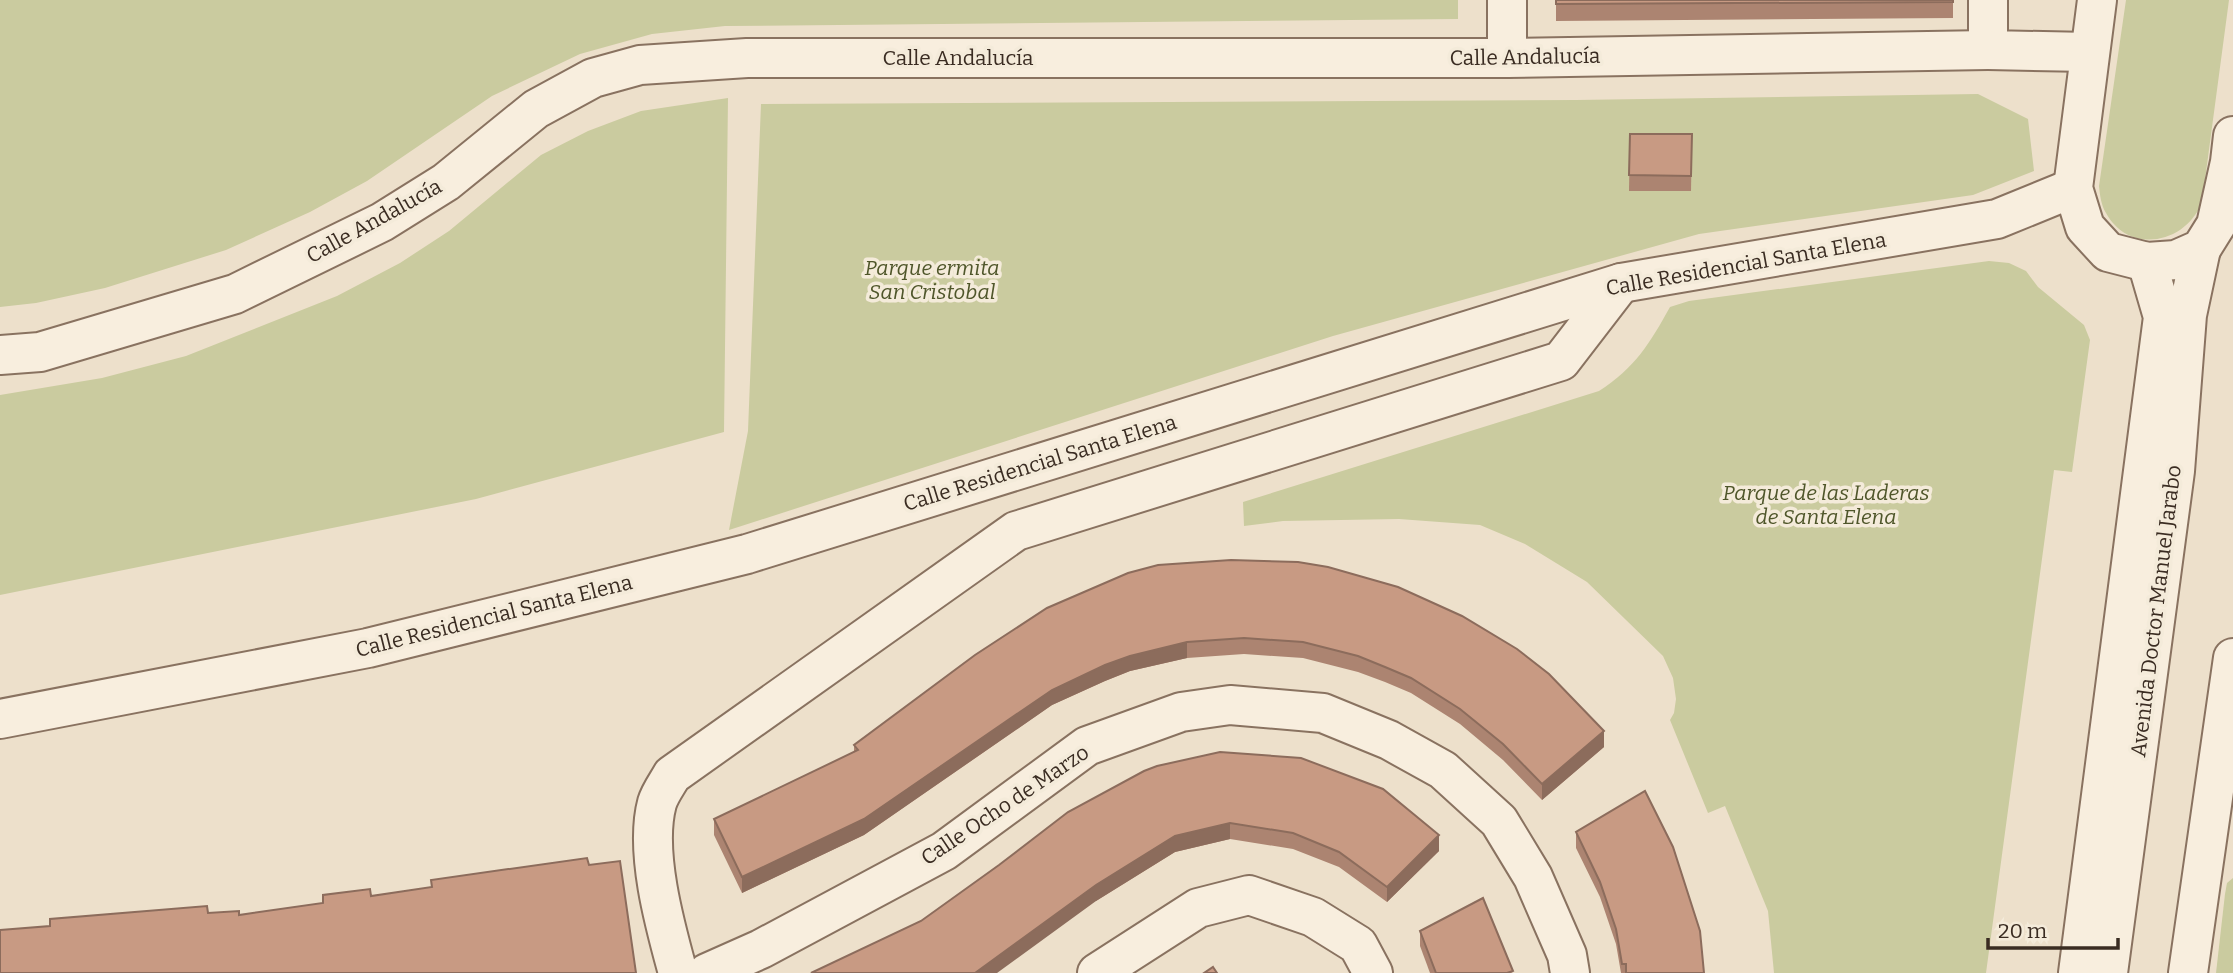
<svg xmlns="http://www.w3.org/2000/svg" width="2233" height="973" viewBox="0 0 2233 973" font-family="Bitter,serif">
  <rect width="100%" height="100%" fill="#ede0cb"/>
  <g fill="#cacb9f">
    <path d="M0,0H1458V19L725,26L652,34L580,54L492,96L367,181L310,212L226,250L105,288L36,303L0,307Z"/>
    <path d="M2126,0H2229L2202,202C2186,244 2129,255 2106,213C2101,205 2100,195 2099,186Z"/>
    <path d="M1978,94L2028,119L2034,171L1973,195L1699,234L1333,336L729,530L748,431L761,104L1576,100Z"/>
    <path d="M728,98L724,432L476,499L0,595V395L102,378L186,356L337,296L400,263L449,231L541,155L588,131L641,111Z"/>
    <path d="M1989,261L2009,263L2026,271L2038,287L2084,325L2090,340L2072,472L2054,470L1986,973H1774L1768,911L1725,806L1708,813L1670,720L1674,713L1676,699L1673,678L1663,656L1587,582L1525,544L1480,525L1399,519L1283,521L1244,526L1243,502L1599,391C1635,368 1650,343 1670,307L1689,301Z"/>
    <path d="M2233,878V973H2216L2225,894L2227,883Z"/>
  </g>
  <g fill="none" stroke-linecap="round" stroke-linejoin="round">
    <g stroke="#897260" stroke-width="42">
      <g id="minor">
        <path d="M1988,0V50L2089,52"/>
        <path d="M1507,58V0"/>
        <path d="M0,355L40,352L235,294L382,222L446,182L536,109L593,78L640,65L747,58H1507L1988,50"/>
        <path d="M0,719L368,648L747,554L1621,283L1997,219L2073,188"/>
        <path d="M678,973C665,926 644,851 657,803C660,793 667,784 672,775L1016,531L1561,361L1621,283"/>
        <path d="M707,973L761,949L944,851L1087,746L1181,712L1230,705L1323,713L1389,740L1443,770L1499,821L1533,877L1567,955L1570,973"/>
        <path d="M1097,973L1198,908L1249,895L1313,917L1358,945L1373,973"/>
        <path d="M2188,973L2233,658"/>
      </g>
    </g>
    <g stroke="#897260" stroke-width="42">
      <g id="tertiary">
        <path d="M2097,0L2073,188L2085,227L2108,252L2147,262L2176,260L2201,249L2216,225L2230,162L2233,136"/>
        <path d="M2078,973L2163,317L2147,262"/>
        <path d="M2108,973L2175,471L2187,315L2201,249"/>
      </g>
    </g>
    <use href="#minor" stroke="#f8eede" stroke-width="38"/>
    <use href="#tertiary" stroke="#f8eede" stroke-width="38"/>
  </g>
  <g fill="#ac8471">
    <path d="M1556,0H1953V18L1556,21Z"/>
    <path d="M1630,134H1692L1691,191H1629Z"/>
    <path d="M1158,565L1604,747L1542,800L1503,760L1460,724L1411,693L1385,682L1358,672L1303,658L1244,654L1187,658L1130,671L1105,681L1052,705L864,835L742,893L714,835V819L854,752V745Z"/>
    <path d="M1144,771L1439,851L1387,902L1339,867L1293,849L1230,839L1175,852L1096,901L921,921Z"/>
    <path d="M1576,832L1704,973H1621L1616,944L1600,897L1576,848Z"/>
    <path d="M1420,931L1513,973H1430L1420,946Z"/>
  </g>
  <g fill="#8c6c5c">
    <path d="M1187,642V658L1130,671L1105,681L1052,705L864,835L742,893V877L1052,690L1105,665L1130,656Z"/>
    <path d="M1604,731V747L1542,800V784Z"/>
    <path d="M1230,823V839L1175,852L1096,901L997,973H975L1096,885L1175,836Z"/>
    <path d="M1439,835V851L1387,902V887Z"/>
  </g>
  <g fill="#c89a83" stroke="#8c6c5c" stroke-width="2">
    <path d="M1556,0H1953V2L1556,4Z"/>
    <path d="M1630,134H1692L1691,176L1629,175Z"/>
    <path d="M1231,560L1298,562L1328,567L1398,587L1462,616L1517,649L1549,674L1604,731L1542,784L1503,744L1460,709L1411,678L1385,667L1358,656L1303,642L1244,638L1187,642L1130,656L1105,665L1052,690L864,819L742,877L714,819L858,750L854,745L975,655L1047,608L1128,573L1158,565Z"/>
    <path d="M1220,752L1301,758L1383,789L1439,835L1387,887L1339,852L1293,833L1230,823L1175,836L1096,885L975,973H811L921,921L999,865L1068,812L1144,771L1157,766Z"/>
    <path d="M1645,791L1673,847L1700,931L1704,973H1626V964H1622L1616,929L1600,882L1576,832Z"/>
    <path d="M587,858L589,865L620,861L636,973H0V930L50,926V919L207,906L208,913L239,911V915L323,903V895L370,889L371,896L432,887L431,880Z"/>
    <path d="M1483,898L1513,971L1507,973H1436L1420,931Z"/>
    <path d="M1213,967L1217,973H1204Z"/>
  </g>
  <g text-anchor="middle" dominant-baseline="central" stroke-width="7" stroke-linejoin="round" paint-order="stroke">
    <g font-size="21" fill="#3a2c22" stroke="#f4ebda">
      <text transform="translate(1525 57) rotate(-1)">Calle Andalucía</text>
      <text x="958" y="58">Calle Andalucía</text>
      <text transform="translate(374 221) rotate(-29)">Calle Andalucía</text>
      <text transform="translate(1746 264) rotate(-10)">Calle Residencial Santa Elena</text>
      <text transform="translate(1040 463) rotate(-17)">Calle Residencial Santa Elena</text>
      <text transform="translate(2156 611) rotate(-83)">Avenida Doctor Manuel Jarabo</text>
      <text transform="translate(494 616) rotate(-14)">Calle Residencial Santa Elena</text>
      <text transform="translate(1005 805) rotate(-34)">Calle Ocho de Marzo</text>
    </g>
    <g font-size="21" font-style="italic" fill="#4f562a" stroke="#f4ebda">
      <text x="932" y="268">Parque ermita<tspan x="932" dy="24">San Cristobal</tspan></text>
      <text x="1826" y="493">Parque de las Laderas<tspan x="1826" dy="24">de Santa Elena</tspan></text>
    </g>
  </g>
  <path d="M1988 938v10h130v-10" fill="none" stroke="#3a2c22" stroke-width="3.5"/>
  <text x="1998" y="938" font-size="21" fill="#3a2c22" stroke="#f4ebda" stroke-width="5" paint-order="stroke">20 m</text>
</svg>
